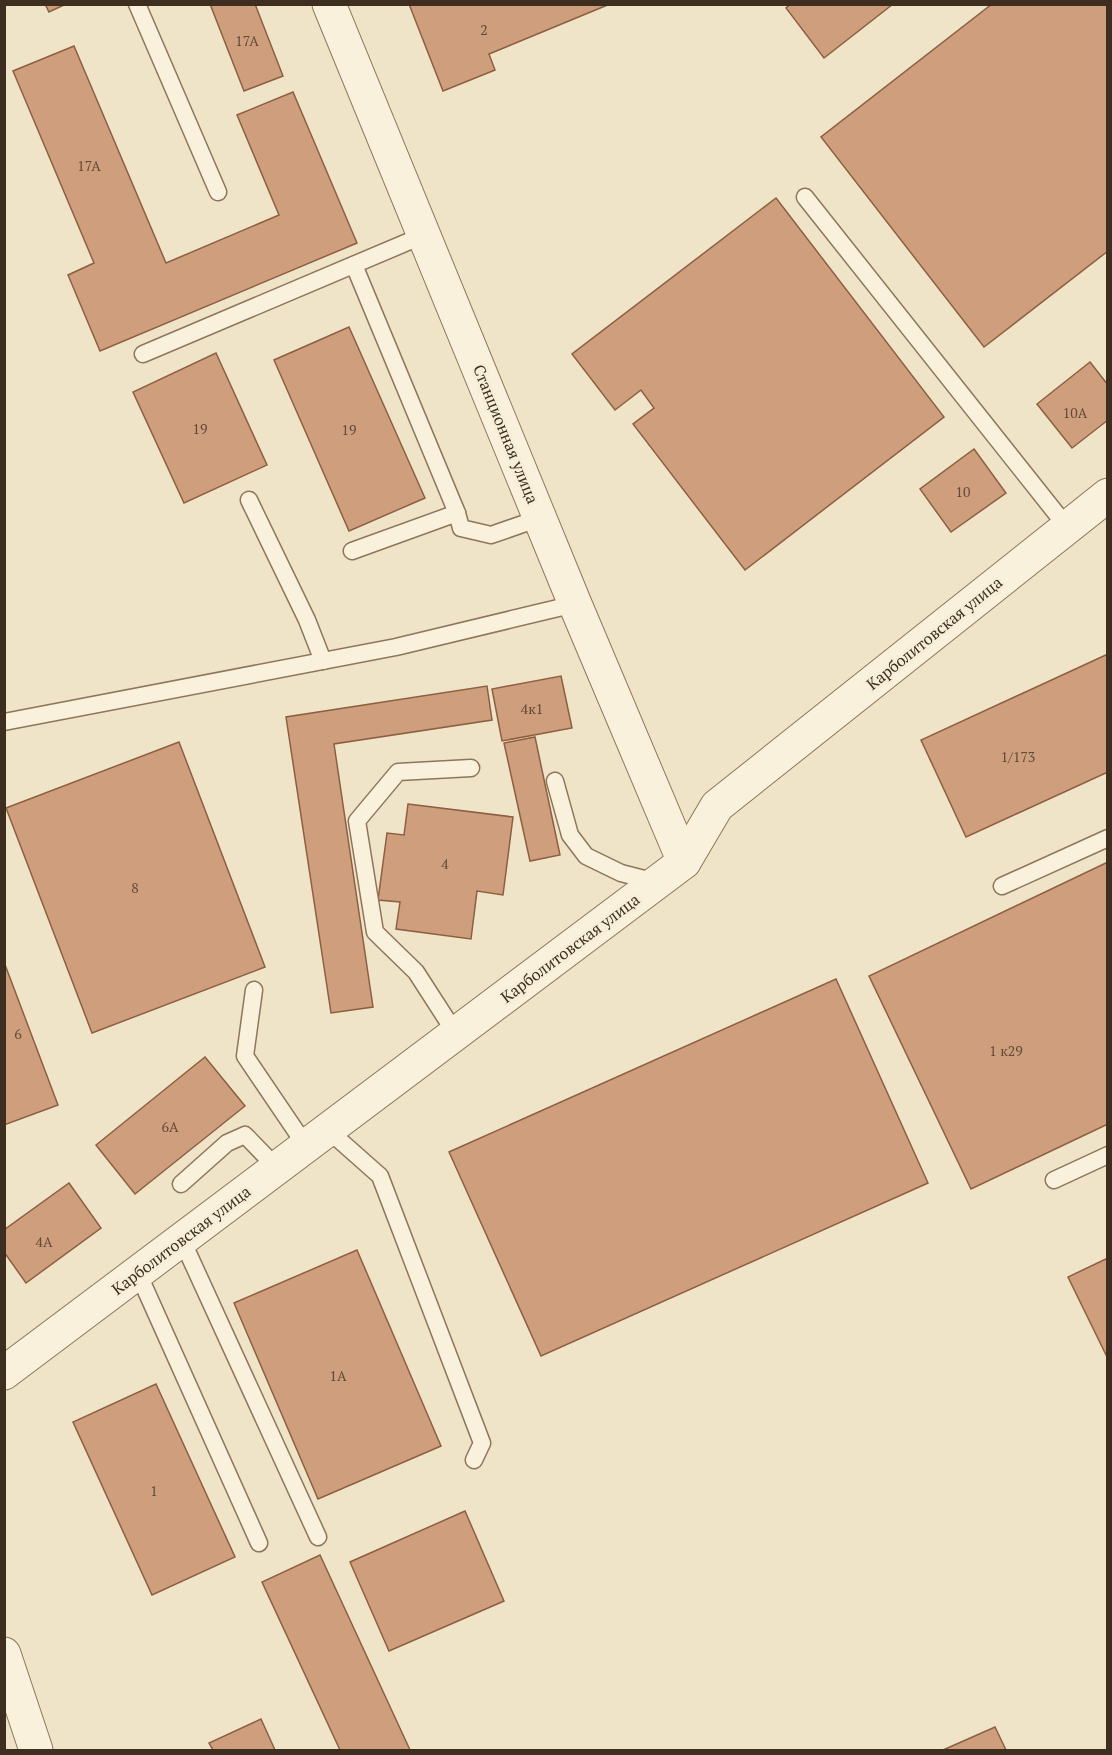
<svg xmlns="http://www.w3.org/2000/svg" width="1112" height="1755" viewBox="0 0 1112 1755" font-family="'PT Serif',serif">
  <rect width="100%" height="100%" fill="#f0e4c8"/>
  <g fill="#cf9f7d" stroke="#8d5f41" stroke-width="1.5">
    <path d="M45,4H66L49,12Z"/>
    <path d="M210,4H255L283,76L244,91Z"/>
    <path d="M409,4H610L489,54L495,70L443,91Z"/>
    <path d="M791,4H893L824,58L786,8Z"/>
    <path d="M992,4H1108V251L984,347L821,137Z"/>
    <path d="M74,46L166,263L279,215L237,115L293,92L357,243L100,351L68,275L94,263L13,71Z"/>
    <path d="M776,198L944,417L745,570L633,424L654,408L641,390L615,410L572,354Z"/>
    <path d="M349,327L425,498L349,531L274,360Z"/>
    <path d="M216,353L267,465L184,503L133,392Z"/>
    <path d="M1090,362L1108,385V420L1072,448L1037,404Z"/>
    <path d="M974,449L1006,493L951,532L920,489Z"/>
    <path d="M1108,654V772L966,837L921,740Z"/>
    <path d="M561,676L572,728L502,741L492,689Z"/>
    <path d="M487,686L492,720L334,744L373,1007L331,1013L286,717Z"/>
    <path d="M535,737L560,855L530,861L504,743Z"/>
    <path d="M179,742L265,967L92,1033L6,808Z"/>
    <path d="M408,804L513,817L503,895L477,891L471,939L396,929L400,902L378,900L387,833L404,835Z"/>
    <path d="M1108,862V1124L971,1189L869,976Z"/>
    <path d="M4,962L58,1105L4,1125Z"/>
    <path d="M836,979L928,1183L541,1356L449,1152Z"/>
    <path d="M205,1057L245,1106L135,1194L96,1145Z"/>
    <path d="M69,1183L101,1228L26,1283L4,1252V1230Z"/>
    <path d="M357,1250L441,1446L318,1499L234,1303Z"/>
    <path d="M1108,1258V1359L1068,1277Z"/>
    <path d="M156,1384L235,1557L152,1595L73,1422Z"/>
    <path d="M465,1511L504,1601L389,1651L350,1562Z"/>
    <path d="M320,1555L410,1750H340L262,1582Z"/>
    <path d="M261,1719L275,1750H213L209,1743Z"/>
    <path d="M995,1727L1006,1750H943Z"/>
  </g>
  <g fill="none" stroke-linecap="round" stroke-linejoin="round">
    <g stroke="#8d765c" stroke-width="19">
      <g id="service">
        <path d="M137,4L218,192"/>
        <path d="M805,197L1067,527"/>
        <path d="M354,265L457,513"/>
        <path d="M143,354L424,235"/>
        <path d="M249,500L307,620L323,661"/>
        <path d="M352,551L457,513L461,528L491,535L540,518"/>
        <path d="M4,722L396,647L575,604"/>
        <path d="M555,781L570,835L586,856L621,873L656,882"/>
        <path d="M1002,886L1108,838"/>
        <path d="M254,990L245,1056L306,1146"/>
        <path d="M456,1034L416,972L375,932L357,821L398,772L471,768"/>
        <path d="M328,1130L380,1176L482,1443L474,1460"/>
        <path d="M1054,1180L1108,1155"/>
        <path d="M181,1184L227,1143L245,1135L277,1168"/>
        <path d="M182,1240L318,1537"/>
        <path d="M138,1273L259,1543"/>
      </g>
    </g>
    <g stroke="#8d765c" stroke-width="35">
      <g id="minor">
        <path d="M329,4L575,604L684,862"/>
        <path d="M4,1373L684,862L717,806L1108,495"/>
        <path d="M4,1654L36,1750"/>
      </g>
    </g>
    <use href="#service" stroke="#faf1dc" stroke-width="16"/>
    <use href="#minor" stroke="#faf1dc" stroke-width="33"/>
  </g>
  <g text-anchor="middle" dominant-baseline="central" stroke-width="6" stroke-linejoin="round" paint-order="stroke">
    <g font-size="14" fill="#624a37">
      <text x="484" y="29">2</text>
      <text x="247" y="40">17А</text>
      <text x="89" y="165">17А</text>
      <text x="1075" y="412">10А</text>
      <text x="200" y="428">19</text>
      <text x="349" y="429">19</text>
      <text x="963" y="491">10</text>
      <text x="532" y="708">4к1</text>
      <text x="1018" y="756">1/173</text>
      <text x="445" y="863">4</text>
      <text x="135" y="887">8</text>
      <text x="18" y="1033">6</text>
      <text x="1006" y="1050">1 к29</text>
      <text x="170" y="1126">6А</text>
      <text x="44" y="1241">4А</text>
      <text x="338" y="1375">1А</text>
      <text x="154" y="1490">1</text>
    </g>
    <g font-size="16" fill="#3d2e20" stroke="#f7eed8">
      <text transform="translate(506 434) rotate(68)">Станционная улица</text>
      <text transform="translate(934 633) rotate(-39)">Карболитовская улица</text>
      <text transform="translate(570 948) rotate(-37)">Карболитовская улица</text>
      <text transform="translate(181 1240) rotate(-37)">Карболитовская улица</text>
    </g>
  </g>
  <rect width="1112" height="1755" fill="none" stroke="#3d2e20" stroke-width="12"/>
</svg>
